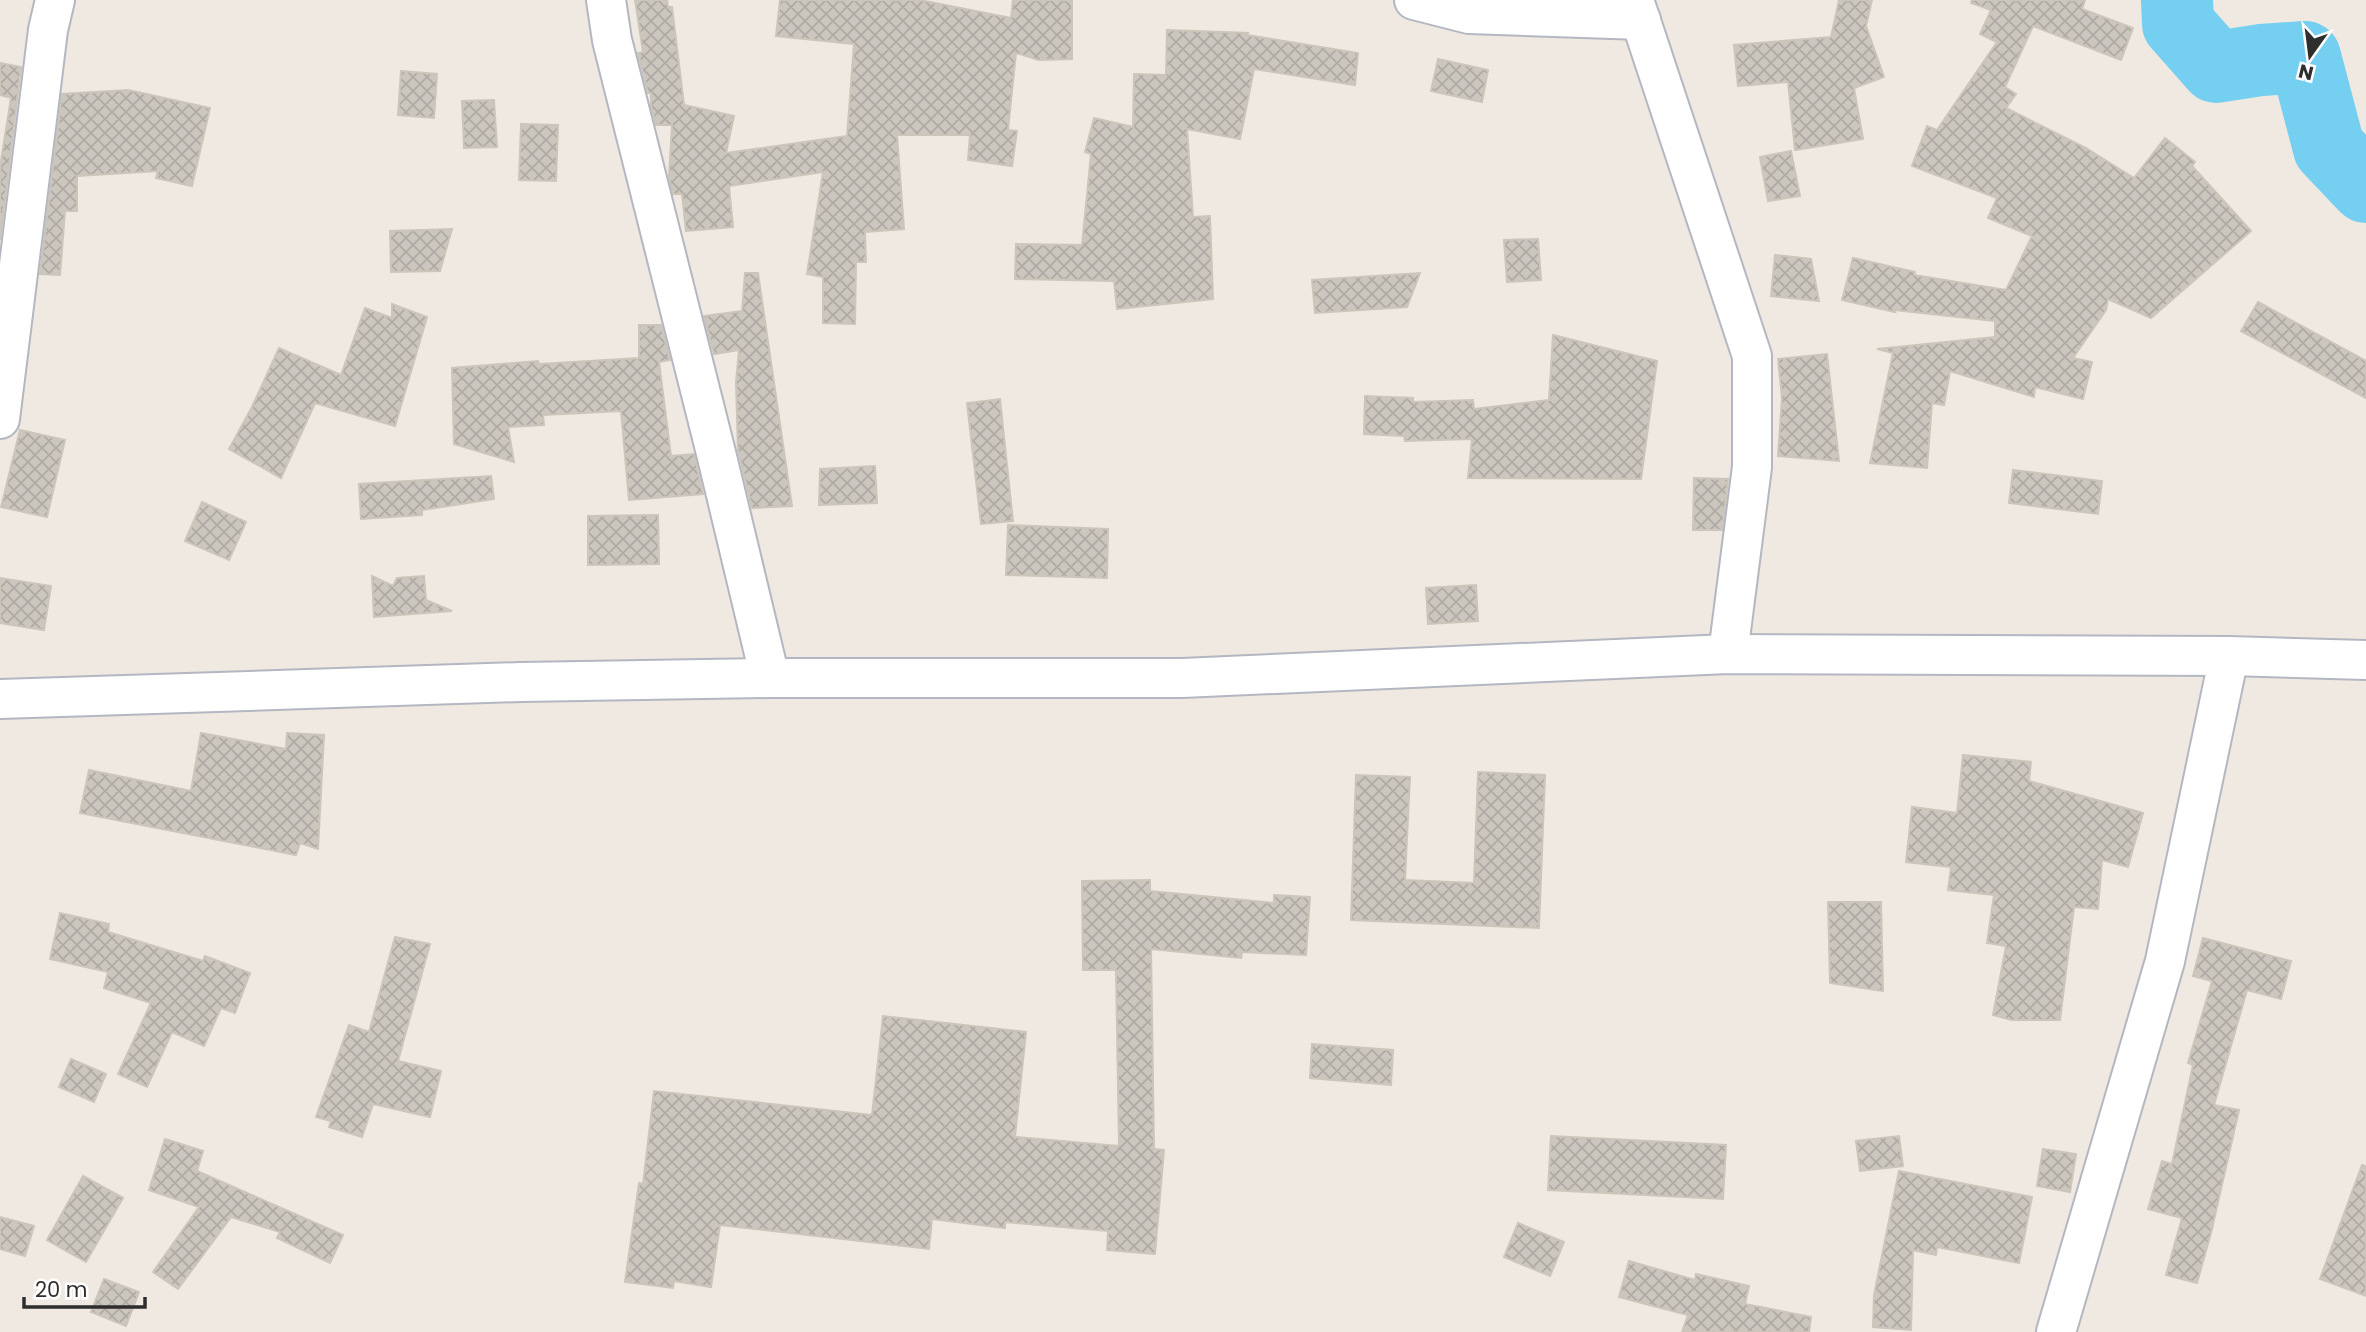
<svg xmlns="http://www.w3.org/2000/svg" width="2366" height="1332" viewBox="0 0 2366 1332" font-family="Poppins,sans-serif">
  <defs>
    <pattern id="building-cross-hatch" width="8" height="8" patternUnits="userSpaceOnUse" patternTransform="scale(1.75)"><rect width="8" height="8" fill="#cbc7bf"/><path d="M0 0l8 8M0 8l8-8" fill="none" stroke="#afaba4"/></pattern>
  </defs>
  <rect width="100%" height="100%" fill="#efe9e1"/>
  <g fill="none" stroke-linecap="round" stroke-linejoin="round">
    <path stroke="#75cff0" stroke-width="72" d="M2177,0L2178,24L2216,67L2261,60L2305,57L2329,148L2366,187"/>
  </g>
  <g fill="url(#building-cross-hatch)" stroke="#cbc5ba" stroke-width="2">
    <path d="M635,0H667L668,7H672L684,105L734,116L726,153L847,136L854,44L776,36L780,0H920L1011,18L1013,0H1072V59L1039,60L1016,53L1008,130L1017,131L1012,166L968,160L970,135H897L904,229L865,232L866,262H856L855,324L823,323V277L807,274L823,172L729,186L733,227L686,231L682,194H673L669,177L672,125H656L651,106V93H648L638,53L643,52Z"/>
    <path d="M1839,0H1872L1866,26L1884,77L1854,88L1863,139L1795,150L1788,82L1738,86L1734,45L1831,37Z"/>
    <path d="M1972,0H2085L2082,9L2133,28L2121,60L2033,26L2005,87L2016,94L2006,108L2086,148L2134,178L2165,138L2195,162L2192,166L2251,231L2151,318L2108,299L2106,310L2073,358L2092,362L2083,399L2035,387L2034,397L1950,371L1944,405L1932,403L1927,468L1870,463L1893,353L1877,349L1995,337V321L1894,310L1895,312L1842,300L1853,258L1915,272L1914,275L2006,290L2032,236L1988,218L1997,198L1912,166L1927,126L1937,130L1997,42L1980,34L1991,10L1971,3Z"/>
    <path d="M1167,30L1248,33L1247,35L1358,53L1355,85L1254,69L1240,139L1187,129L1193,217L1210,216L1213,299L1117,309L1114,281L1015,279L1016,244L1082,245L1091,154L1085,152L1094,118L1133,127L1134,74L1166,75Z"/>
    <path d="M1438,59L1488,70L1482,102L1431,91Z"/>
    <path d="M0,63L21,67L0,240V167L11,98L0,95Z"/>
    <path d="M401,71L437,74L434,118L398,115Z"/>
    <path d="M128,90L210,108L192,186L156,178L158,171L77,176V211H65L60,275L40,274L62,94Z"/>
    <path d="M494,100L497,147L464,148L462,101Z"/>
    <path d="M521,124L558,125L556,181L519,180Z"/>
    <path d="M1791,151L1800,196L1768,201L1760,157Z"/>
    <path d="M452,229L440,271L391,272L390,231Z"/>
    <path d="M1538,239L1541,280L1507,282L1504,240Z"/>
    <path d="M1775,255L1811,259L1819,301L1771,296Z"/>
    <path d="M745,273H758L792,506L752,508L738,450L736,382L739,350L714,354L704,316L742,311Z"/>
    <path d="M1420,273L1407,307L1315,313L1312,280Z"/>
    <path d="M2258,302L2366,361V398L2241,331Z"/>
    <path d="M392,304L427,317L395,426L315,403L281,478L229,449L252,407L279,348L341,375L365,308L392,318Z"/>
    <path d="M639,325H661L670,360L659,362L671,456L694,454L703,494L629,500L621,411L543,415L544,425L508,427L514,462L454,444L452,368L538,361L539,364L639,358Z"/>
    <path d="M1553,335L1657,361L1641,479L1468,478L1472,439L1405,441L1404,436L1364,434L1365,396L1413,398V402L1473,400L1474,409L1549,400Z"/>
    <path d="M1827,354L1839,461L1778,456L1782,398L1778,359Z"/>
    <path d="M1000,399L1013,521L981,524L967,403Z"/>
    <path d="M20,430L65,440L47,517L1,507Z"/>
    <path d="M875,466L877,503L819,505L820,469Z"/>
    <path d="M2013,470L2102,481L2098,514L2009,503Z"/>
    <path d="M491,476L494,499L422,510V515L361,519L359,484Z"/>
    <path d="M1694,478L1728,479L1722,530H1693Z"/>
    <path d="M202,502L246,522L229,560L185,541Z"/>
    <path d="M658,515L659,564L588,565V516Z"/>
    <path d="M1008,525L1108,529L1107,578L1006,575Z"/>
    <path d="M372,576L393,586L397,578L424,576L426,600L452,611L374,617Z"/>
    <path d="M0,578L51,586L44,630L0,623Z"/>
    <path d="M1476,585L1478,621L1428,624L1426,588Z"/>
    <path d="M201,733L286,749L287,733L324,735L318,849L300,843L296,855L80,813L89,770L191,791Z"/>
    <path d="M1963,755L2031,762L2029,781L2143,813L2128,867L2102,860L2098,909L2074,907L2060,1020H2012L1993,1015L2006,946L1987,943L1994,895L1948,890L1951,867L1906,862L1912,807L1957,813Z"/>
    <path d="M1478,772L1545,775L1539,928L1351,920L1356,775L1410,777L1405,880L1474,883Z"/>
    <path d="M1150,880V891L1274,903V895L1310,897L1306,955L1242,952L1241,958L1151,949L1154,1149L1164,1150L1155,1254L1107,1250L1108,1231L1005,1222V1228L932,1219L929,1249L720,1225L711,1287L674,1281L673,1288L625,1282L639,1183L643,1184L654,1091L872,1115L883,1016L1026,1032L1015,1137L1119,1146L1116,970H1083L1082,881Z"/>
    <path d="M1828,902H1881L1883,991L1830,983Z"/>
    <path d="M60,913L109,924L108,932L203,961L205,956L250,973L235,1013L221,1008L204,1046L172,1032L147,1087L118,1074L151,1003L104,988L108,972L50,959Z"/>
    <path d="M395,937L430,944L398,1061L441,1071L430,1117L373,1104L362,1137L329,1127L331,1121L316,1117L349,1025L369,1032Z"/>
    <path d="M2203,938L2291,961L2281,999L2247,990L2214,1105L2239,1110L2211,1233L2197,1283L2166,1275L2182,1218L2148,1209L2162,1161L2172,1164L2193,1065L2188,1063L2212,981L2193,976Z"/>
    <path d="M1312,1044L1393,1050L1391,1085L1310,1078Z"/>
    <path d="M71,1059L106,1074L94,1102L59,1087Z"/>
    <path d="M1551,1136L1726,1145L1723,1199L1548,1190Z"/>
    <path d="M1899,1136L1903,1166L1860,1171L1856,1141Z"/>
    <path d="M165,1139L203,1151L197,1171L343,1235L330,1263L277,1238L280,1232L231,1217L178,1289L153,1272L199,1207L149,1190Z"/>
    <path d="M2043,1149L2076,1154L2070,1192L2037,1186Z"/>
    <path d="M2362,1165L2366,1166V1296L2320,1279Z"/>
    <path d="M1899,1171L2032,1197L2019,1263L1937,1247L1936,1255L1913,1250L1911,1330L1873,1327L1874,1295Z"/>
    <path d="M83,1176L123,1198L86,1262L47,1240Z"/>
    <path d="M0,1217L34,1226L25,1256L0,1249Z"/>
    <path d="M1518,1223L1564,1242L1550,1276L1504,1257Z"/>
    <path d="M1629,1261L1695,1280L1696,1274L1749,1286L1745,1304L1811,1317L1809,1332H1682L1688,1315L1619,1297Z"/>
    <path d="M104,1279L139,1292L126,1326L91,1312Z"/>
  </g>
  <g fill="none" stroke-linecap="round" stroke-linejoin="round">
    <g stroke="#b4b7c1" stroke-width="42">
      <g id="minor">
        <path d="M606,0L612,40L717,457L770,678"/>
        <path d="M1414,0L1469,14L1641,20"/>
        <path d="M1634,0L1752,356V467L1728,654"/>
        <path d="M0,419L48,30L55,0"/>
        <path d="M0,699L521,682L770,678H1182L1728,654L2229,656L2366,660"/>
        <path d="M2056,1332L2165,961L2229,656"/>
      </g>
    </g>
    <use href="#minor" stroke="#fff" stroke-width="38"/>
  </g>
  <g transform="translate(2310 56) rotate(194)" stroke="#ffffff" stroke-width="5" paint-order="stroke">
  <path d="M0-5L12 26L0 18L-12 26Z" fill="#2e2e2e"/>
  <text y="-10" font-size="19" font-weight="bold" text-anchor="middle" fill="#2e2e2e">N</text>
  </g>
  <path d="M24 1297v10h121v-10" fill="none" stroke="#2e2e2e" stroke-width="3.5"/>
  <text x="35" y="1297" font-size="21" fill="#2e2e2e" stroke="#ffffff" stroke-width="5" paint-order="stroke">20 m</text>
</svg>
